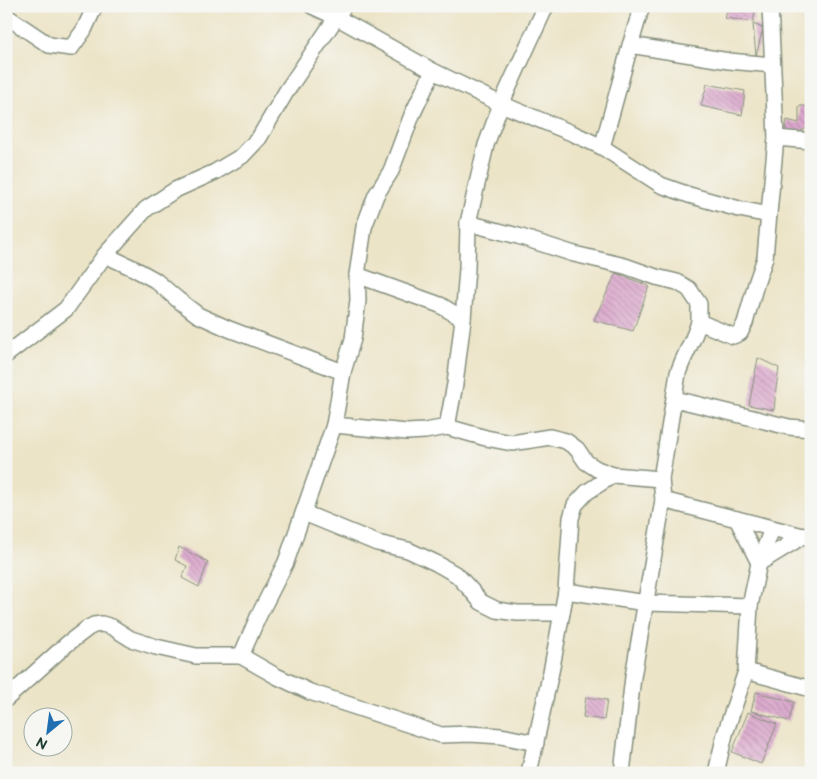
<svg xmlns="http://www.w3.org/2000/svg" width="817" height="779" viewBox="0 0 817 779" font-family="'Balsamiq Sans',sans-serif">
  <defs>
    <pattern id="building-back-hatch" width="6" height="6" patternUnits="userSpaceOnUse" patternTransform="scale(1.25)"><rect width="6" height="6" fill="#dca8cd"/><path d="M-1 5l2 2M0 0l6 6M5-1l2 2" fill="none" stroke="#b28aa7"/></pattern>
  </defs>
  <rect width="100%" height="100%" fill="#f6f6f2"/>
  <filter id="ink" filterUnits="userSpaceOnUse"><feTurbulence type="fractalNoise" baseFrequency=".02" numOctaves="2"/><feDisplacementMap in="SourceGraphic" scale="10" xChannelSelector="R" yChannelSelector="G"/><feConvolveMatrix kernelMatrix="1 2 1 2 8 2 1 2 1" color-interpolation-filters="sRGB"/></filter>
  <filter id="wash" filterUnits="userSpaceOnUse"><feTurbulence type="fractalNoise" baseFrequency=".0096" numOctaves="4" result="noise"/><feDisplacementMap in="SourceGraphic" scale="20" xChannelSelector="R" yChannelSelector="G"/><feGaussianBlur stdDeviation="1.12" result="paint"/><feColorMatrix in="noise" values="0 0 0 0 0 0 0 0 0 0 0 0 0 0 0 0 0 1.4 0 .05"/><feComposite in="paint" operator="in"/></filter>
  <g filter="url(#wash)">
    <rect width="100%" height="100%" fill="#ece4c7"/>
    <g id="blocks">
      <g fill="url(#building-back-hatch)">
        <path d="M734,6H736L737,11H744V6H756L753,22L725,18L728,8Z"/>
        <path d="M753,24L763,28L756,56Z"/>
        <path d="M707,84L745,91L742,115L701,106Z"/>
        <path d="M799,106H811V126L801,131L784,135L787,120L799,123Z"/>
        <path d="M616,273L649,286L633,331L594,320Z"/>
        <path d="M758,358L779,368L776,388L774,410L749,405Z"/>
        <path d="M179,547L208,562L199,587L182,578L187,566L175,560Z"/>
        <path d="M756,692L794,702L789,721L751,711Z"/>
        <path d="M586,697L607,700L604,720L583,717Z"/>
        <path d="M748,712L777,724L761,764L732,752Z"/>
      </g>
    </g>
  </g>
  <g filter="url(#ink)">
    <use href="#blocks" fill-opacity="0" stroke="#86907e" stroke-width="1"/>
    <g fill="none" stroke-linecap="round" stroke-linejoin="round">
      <g stroke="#86907e" stroke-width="18">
        <g id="minor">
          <path d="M312,6L336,17L433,71L501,104L574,134L602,147L661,185L689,195L739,209L769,215"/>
          <path d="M6,16L49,45L71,48L84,30L95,6"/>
          <path d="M630,45L729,61L772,65"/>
          <path d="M776,138L811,141"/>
          <path d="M602,147C616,100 627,53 642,6"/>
          <path d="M468,223L518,236L574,254L625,266L656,277L677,282L689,289L699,304V322"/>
          <path d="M105,255L133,268L155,280L177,299L198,315L229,329L343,372"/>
          <path d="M357,275L440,305L463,319"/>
          <path d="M6,355L66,309L105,255L146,209L175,190L215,172L242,156L259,138L286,92L344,6"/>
          <path d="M675,399L789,427L811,429"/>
          <path d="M334,425L407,432L425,431L447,427L486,438L512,443L550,437L566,441L577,449L586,462L597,469L613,475L661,479"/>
          <path d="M447,427L455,384L463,319L467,269L468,223L486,145L501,104L546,6"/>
          <path d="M663,500L803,536L811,535"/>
          <path d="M304,513L377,543L408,550L436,563L457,575L470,589L481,602L497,610L517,613H562"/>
          <path d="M737,519L759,563L803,536"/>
          <path d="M566,591L646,603L750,606"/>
          <path d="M241,656L258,617L286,562L334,425L343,372L353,339L358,300L357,275L364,227L376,195L391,171L412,115L433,71"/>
          <path d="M746,671L811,689"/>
          <path d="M6,699L67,644L88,628L94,625L102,624L112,627L131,639L156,647L196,656H241L276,676L310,692L441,735L470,734L501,736L536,743"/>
          <path d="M529,773L552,667L566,591L571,518L575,505L587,492L613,475"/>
          <path d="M622,773L633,677L663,500L661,479L678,373C684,355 694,340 699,322L733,336L740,333L745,323L756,284L765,258L766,246L776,138L770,6"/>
          <path d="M716,773L725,734L746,671L750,606L759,563L772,529"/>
        </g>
      </g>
      <use href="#minor" stroke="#fff" stroke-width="15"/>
    </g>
  </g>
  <rect width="817" height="779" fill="none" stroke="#f6f6f2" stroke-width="25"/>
  <g transform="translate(48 732) rotate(209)"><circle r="24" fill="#f6f6f2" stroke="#a0aca6"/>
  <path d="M0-4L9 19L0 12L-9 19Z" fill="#1f6fb2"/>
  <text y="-8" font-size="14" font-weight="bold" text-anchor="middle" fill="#1f3d34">N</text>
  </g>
</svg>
